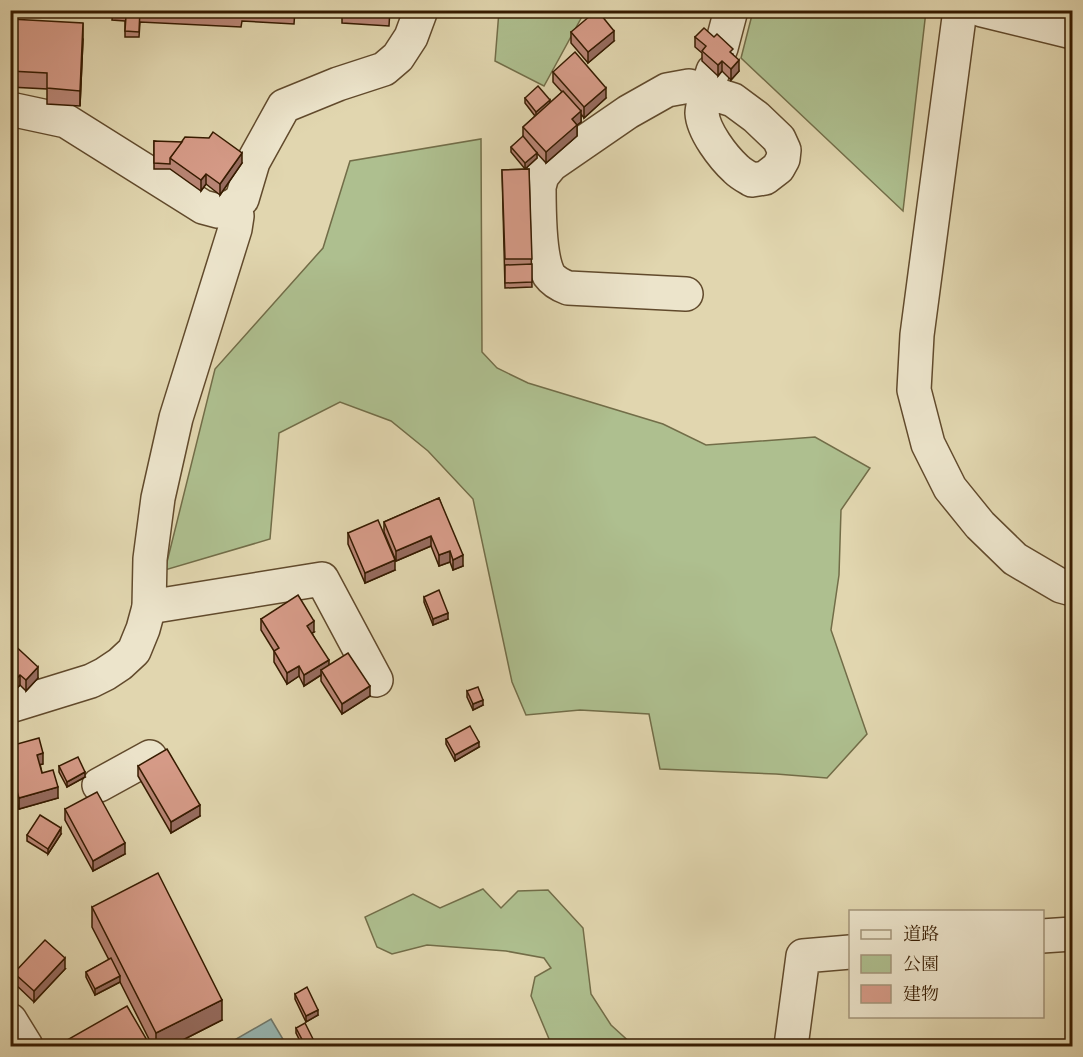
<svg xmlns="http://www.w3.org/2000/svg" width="1083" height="1057" viewBox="0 0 1083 1057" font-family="'Libre Caslon Text','Noto Serif JP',serif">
  <rect width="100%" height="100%" fill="#e1d6af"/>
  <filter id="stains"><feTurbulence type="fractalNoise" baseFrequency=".00333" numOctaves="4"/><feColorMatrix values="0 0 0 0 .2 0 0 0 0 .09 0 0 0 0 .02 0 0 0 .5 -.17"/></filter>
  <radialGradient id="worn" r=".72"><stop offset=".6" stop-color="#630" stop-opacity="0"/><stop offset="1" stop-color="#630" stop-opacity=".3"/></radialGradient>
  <g fill="#aebf8f" stroke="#726d48" stroke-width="1.5">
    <path d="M499,11H585L544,86L495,61Z"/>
    <path d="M753,11H926L903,211L741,58Z"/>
    <path d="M481,139L482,352L497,368L528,383L663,424L706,445L815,437L870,468L841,510L839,575L831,630L867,734L827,778L776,774L660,769L649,714L580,710L526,715L512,682L473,499L428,451L391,421L340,402L279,433L270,539L165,570L215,369L323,248L350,161Z"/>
    <path d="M483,889L501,908L518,891L548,890L583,928L591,994L611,1025L634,1046H552L531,996L535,977L551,968L544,958L506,951L427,945L392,954L377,947L365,917L413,894L440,908Z"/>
  </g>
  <path fill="#97b7b4" stroke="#70796c" stroke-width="1.5" d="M271,1019L287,1046H224Z"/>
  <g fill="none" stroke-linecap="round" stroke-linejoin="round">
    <g stroke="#614a2c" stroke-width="36">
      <g id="minor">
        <path d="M960,10L917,335L914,390L928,444L950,488L980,525L1015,559L1061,586L1072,589"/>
        <path d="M982,10L1072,32"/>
        <path d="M721,48L731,10"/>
        <path d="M10,109L66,121L203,207L218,211L233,206L242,199L253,162L284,106L338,84L384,69L398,57L411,37L421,10"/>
        <path d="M686,294L568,288C560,285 554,282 549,275C539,257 539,208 539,187L542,176L551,165L628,112L667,90L689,86L733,100L756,117L779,139L784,150L783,159L778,168L765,178L752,180C747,177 741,174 736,169C723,157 703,131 702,113C702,104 710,81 713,71"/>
        <path d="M149,607L322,579L376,680"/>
        <path d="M10,706L91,681L105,674L120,664L134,651L143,629L149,607L150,559L158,498L176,418L235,229L237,216L233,206"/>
        <path d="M99,785L150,757"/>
        <path d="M1042,936L1072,934"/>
        <path d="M10,1020L26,1046"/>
        <path d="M791,1046L803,956L850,952"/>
      </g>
    </g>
    <use href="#minor" stroke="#ece4cb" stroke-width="33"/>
  </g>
  <g fill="#b88575" stroke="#361b00" stroke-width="1.5">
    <path d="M113,10H295L294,24L242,21L241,27L140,22L139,37H125V21L112,20Z"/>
    <path d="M342,10H390L389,26L342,23Z"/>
    <path d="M10,19L83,39L80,106L47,104V89L10,87Z"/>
    <path d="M571,32L614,41L588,63L571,43Z"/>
    <path d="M695,37L733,54L739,71L731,80L722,71L718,76L702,61V53L695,47Z"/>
    <path d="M553,72L606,98L584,118L581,114V122L577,125V136L546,163L535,151L537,158L525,169L511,152V147L523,137V127L535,116L525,103V98L550,103L562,92L553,82Z"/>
    <path d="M154,141L242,163L220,195L206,184L201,191L170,169H154Z"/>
    <path d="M529,169L532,287L505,288L502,170Z"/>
    <path d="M439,498L463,566L453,570L450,562L439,566L431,546L396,561L384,532V522Z"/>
    <path d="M348,533L395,570L365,583L348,544Z"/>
    <path d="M424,597L448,619L433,625L424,602Z"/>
    <path d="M261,619L314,632L312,633L329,666L370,696L342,714L321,681V675L304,686L299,676L287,684L274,662V651L261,630Z"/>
    <path d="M10,641L38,678L26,691L20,685L10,696Z"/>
    <path d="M467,691L483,705L473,710L467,697Z"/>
    <path d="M446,739L479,747L455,761L446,744Z"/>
    <path d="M10,746L43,764H40L42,773L58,798L19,809L10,779Z"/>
    <path d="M59,766L85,777L67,787L59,772Z"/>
    <path d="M138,766L200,816L171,833L138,776Z"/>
    <path d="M65,809L125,854L93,871L65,820Z"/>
    <path d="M61,834L48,854L27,841V835Z"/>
    <path d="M92,907L222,1020L169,1047H153L120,982L95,995L86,977V972L109,960L92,927Z"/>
    <path d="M65,969L34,1002L14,983V973Z"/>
    <path d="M295,994L318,1015L306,1022L295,999Z"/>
    <path d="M296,1028L317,1047H303L296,1033Z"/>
  </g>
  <g fill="#966c5f" stroke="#361b00" stroke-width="1.5">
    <path d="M83,23V39L80,106V91Z"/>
    <path d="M614,31V41L588,63V52Z"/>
    <path d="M739,60V71L731,80V69Z"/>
    <path d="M722,61V71L718,76V65Z"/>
    <path d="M606,88V98L584,118V107Z"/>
    <path d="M550,100V105L536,117V112Z"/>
    <path d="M581,111V122L577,125V136L546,163V152L572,119Z"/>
    <path d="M242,153V163L220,195V184Z"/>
    <path d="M537,153V158L525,169V163Z"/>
    <path d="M206,174V184L201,191V180Z"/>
    <path d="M431,536V546L396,561V551Z"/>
    <path d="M450,551V562L439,566V555Z"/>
    <path d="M463,555V566L453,570V560Z"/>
    <path d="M395,560V570L365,583V573Z"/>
    <path d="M448,613V619L433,625V619Z"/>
    <path d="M314,621V632L307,636V626Z"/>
    <path d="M329,660V670H321V675L304,686V675Z"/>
    <path d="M299,666V676L287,684V673Z"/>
    <path d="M38,667V678L26,691V680Z"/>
    <path d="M20,675V685L10,696V685Z"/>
    <path d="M370,686V696L342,714V704Z"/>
    <path d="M483,700V705L473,710V704Z"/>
    <path d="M479,742V747L455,761V755Z"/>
    <path d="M43,753V764L37,765V755Z"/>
    <path d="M85,772V777L67,787V782Z"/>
    <path d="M58,787V798L19,809V798Z"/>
    <path d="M200,805V816L171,833V822Z"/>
    <path d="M61,828V834L48,854V849Z"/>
    <path d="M125,843V854L93,871V861Z"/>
    <path d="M65,958V969L34,1002V991Z"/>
    <path d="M120,976V982L95,995V989Z"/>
    <path d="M222,1000V1020L169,1047H156V1033Z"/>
    <path d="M318,1010V1015L306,1022V1016Z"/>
  </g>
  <g fill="#d69b88" stroke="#361b00" stroke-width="1.5">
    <path d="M113,10H140L139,32L125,31L126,16L112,15Z"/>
    <path d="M220,10H241V12Z"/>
    <path d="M342,10H389V15L342,13Z"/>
    <path d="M597,10L614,31L588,52L571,32Z"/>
    <path d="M10,19L83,23L80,91L47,88V73L10,71Z"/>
    <path d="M704,28L714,37L717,34L733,49L730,52L739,60L731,69L722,61L718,65L702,51L706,46L695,37Z"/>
    <path d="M575,52L606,88L584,107L553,72Z"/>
    <path d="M538,86L550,100L536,112L525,98Z"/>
    <path d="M563,91L581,111L572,119L577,125L546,152L523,127Z"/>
    <path d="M213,132L242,153L220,184L206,174L201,180L170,158L185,137L209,138Z"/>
    <path d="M523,136L537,153L525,163L511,147Z"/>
    <path d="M154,141L182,142L170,158V164L154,163Z"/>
    <path d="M529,169L532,259H505L502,170Z"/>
    <path d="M532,264V282L505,283V265Z"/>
    <path d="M439,498L463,555L453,560L450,551L439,555L431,536L396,551L384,522Z"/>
    <path d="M378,520L395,560L365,573L348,533Z"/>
    <path d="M439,590L448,613L433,619L424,597Z"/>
    <path d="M298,595L314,621L307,626L329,660L304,675L299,666L287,673L274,651L279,648L261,619Z"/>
    <path d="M10,641L38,667L26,680L20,675L10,685Z"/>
    <path d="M348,653L370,686L342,704L321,670Z"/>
    <path d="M478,687L483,700L473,704L467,691Z"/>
    <path d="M470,726L479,742L455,755L446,739Z"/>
    <path d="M39,738L43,753L37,755L42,773L53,770L58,787L19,798L10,768V746Z"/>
    <path d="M167,749L200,805L171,822L138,766Z"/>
    <path d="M78,757L85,772L67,782L59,766Z"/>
    <path d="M97,792L125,843L93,861L65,809Z"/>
    <path d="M40,815L61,828L48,849L27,835Z"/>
    <path d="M158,873L222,1000L156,1033L92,907Z"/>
    <path d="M45,940L65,958L34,991L14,973Z"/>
    <path d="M111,958L120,976L95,989L86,972Z"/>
    <path d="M307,987L318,1010L306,1016L295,994Z"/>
    <path d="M127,1006L151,1047H61L60,1044Z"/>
    <path d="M305,1023L317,1047H303L305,1045L296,1028Z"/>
  </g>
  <rect width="1083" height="1057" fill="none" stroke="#e1d6af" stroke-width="36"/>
  <rect x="12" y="12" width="1059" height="1033" fill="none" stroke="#361b00" stroke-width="3"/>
  <rect x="18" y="18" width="1047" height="1021" fill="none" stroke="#361b00" stroke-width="1.5"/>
  <rect x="849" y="910" width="195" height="108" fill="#ece4cb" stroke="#a3947a" stroke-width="1.5"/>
  <rect x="861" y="930" width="30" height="9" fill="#ece4cb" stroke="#a3947a" stroke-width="1.5"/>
  <text x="903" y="940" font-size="18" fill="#361b00">道路</text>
  <rect x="861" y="955" width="30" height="18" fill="#aebf8f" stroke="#a3947a" stroke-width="1.5"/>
  <text x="903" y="970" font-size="18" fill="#361b00">公園</text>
  <rect x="861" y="985" width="30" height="18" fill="#d69b88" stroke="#a3947a" stroke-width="1.5"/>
  <text x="903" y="1000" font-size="18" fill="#361b00">建物</text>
  <rect width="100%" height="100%" filter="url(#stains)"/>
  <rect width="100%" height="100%" fill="url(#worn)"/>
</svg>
